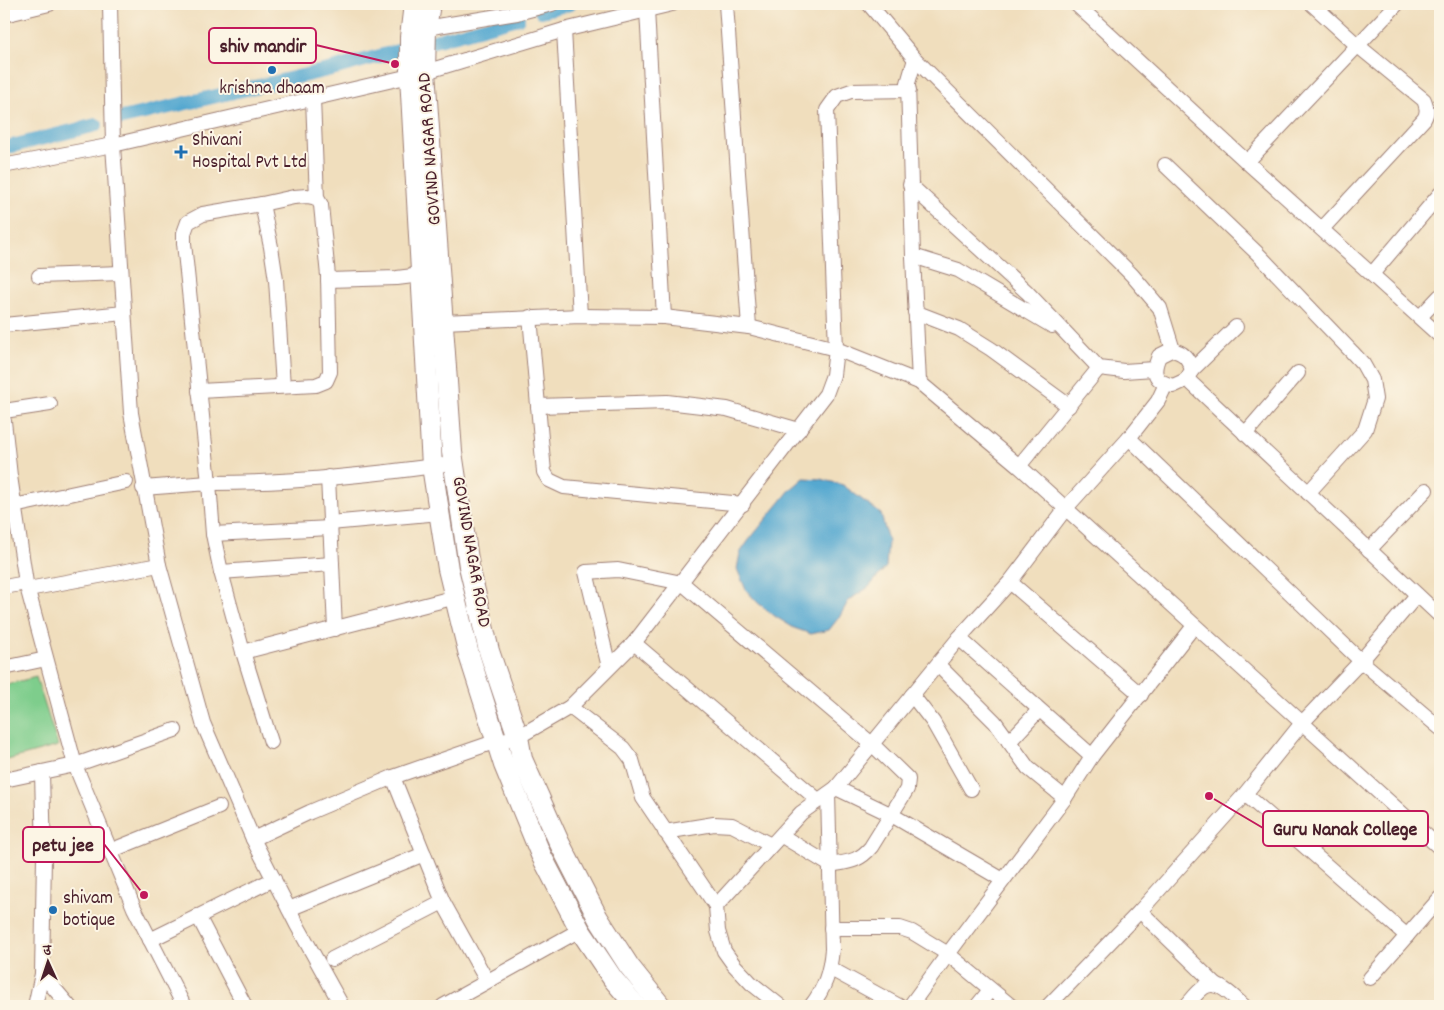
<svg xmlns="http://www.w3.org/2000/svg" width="1444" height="1010" viewBox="0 0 1444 1010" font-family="Dekko,'Playpen Sans Deva',sans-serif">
  <rect width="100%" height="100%" fill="#fcf5e5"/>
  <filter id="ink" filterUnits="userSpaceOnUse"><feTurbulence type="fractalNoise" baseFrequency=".02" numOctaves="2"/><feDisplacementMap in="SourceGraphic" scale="10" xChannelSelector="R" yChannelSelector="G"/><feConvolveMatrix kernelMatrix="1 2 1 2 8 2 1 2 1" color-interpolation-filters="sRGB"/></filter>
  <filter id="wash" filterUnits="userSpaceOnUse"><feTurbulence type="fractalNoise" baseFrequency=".0096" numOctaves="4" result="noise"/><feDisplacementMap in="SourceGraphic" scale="20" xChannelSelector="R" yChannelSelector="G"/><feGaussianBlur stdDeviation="1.12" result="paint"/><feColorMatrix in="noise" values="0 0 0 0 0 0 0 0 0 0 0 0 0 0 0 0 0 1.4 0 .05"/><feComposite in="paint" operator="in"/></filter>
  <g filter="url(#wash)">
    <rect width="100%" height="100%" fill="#f0debd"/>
    <path fill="#7ecd8c" stroke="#64765c" d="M36,677L58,746L4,761V685Z"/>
    <path fill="#54a8d0" stroke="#4f647e" d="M804,478L821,479L843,485L881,514L888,541L886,567L869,587L849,600L840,616L829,630L811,634L794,628L776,617L758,603L746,590L737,569L740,553L749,540L790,490Z"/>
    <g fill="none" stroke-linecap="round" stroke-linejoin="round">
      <g stroke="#54a8d0" stroke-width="14">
        <path d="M541,11L570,4"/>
        <path d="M118,119L336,68L518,18"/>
        <path d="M4,148L96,125"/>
      </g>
    </g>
  </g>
  <g filter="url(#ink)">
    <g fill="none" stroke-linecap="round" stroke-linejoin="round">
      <g stroke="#9d7e74" stroke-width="16">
        <g id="street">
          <path d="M110,4L113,145L131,413L159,565L203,723L253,839L297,925L342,1006"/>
          <path d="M726,4L749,327"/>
          <path d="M869,4L915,59L1132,275L1160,308L1173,350"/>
          <path d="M1076,4L1247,162L1440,336"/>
          <path d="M1312,4L1357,45L1424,100C1427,108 1428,112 1424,119L1322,229"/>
          <path d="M647,10L664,317"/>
          <path d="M4,15L49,4"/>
          <path d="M426,28L517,13L552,4"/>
          <path d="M564,30L580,316"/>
          <path d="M915,59L908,83L913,256L919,382"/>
          <path d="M425,72L564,30L672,4"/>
          <path d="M1247,162L1397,4"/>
          <path d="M1165,165L1257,253L1352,352L1363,364L1372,380L1375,399L1365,430L1308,493"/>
          <path d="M4,168L8,165L113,145L410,76"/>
          <path d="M910,185L1027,292L1099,368L1124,371L1154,369"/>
          <path d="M317,198L307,196L294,197L262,204L203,214L188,222L184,233V243L209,483C286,483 364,476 441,465"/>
          <path d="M262,204L271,247L276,280L283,386"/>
          <path d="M913,256L958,270L1052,326"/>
          <path d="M1372,274L1440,194"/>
          <path d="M39,276L121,273"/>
          <path d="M328,280L397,278L421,275"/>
          <path d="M915,312L959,329L991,349L1069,406"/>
          <path d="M530,317L544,472L549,480L564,487L743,504"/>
          <path d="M1420,317L1440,296"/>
          <path d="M443,322L580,316L664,317L749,327L836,349L919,382L1019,466L1440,848"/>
          <path d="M4,325L124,313"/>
          <path d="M1171,350C1184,352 1188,358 1192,370L1186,380L1173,386C1154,381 1152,373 1159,356Z"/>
          <path d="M1192,370L1236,327"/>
          <path d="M1187,379L1440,616"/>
          <path d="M199,391L316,385L326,381L330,372L328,276L321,205L317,198L313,99"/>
          <path d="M538,406L667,402L727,409L799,430"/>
          <path d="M4,411L50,404"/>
          <path d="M4,421L10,476L26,583L75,765L134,908L184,1006"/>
          <path d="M1245,434L1298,373"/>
          <path d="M1129,438L1361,661L1440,728"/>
          <path d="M1019,466L1099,368"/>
          <path d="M328,477L335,629"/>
          <path d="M143,488L209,483L213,534L221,572L243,652L271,742"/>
          <path d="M14,506L126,482"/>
          <path d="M330,523L440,513"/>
          <path d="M213,534L330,528"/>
          <path d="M1369,550L1426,490"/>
          <path d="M221,572L332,564"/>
          <path d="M1010,582L1141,695"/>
          <path d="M4,587L26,583"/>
          <path d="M28,589L159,565"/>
          <path d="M959,638L1092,756"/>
          <path d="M634,643L818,800"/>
          <path d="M243,652L456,597"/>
          <path d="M938,665L995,722L1028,768L1065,798"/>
          <path d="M609,667L586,572L618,570L682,583L873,745L908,779L907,789L871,847C859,862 847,862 830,865L782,836"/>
          <path d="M4,668L46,659"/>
          <path d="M912,695L933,722L971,789"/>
          <path d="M570,707L623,748L632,760L643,798L716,906L718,931L724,951L734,965L751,983L780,1006"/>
          <path d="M1009,742L1039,710"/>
          <path d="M393,777L443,902L487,981"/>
          <path d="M4,780L75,765L175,730"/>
          <path d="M836,788L890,814L1003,880"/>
          <path d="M1245,794L1407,936"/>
          <path d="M665,832L714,824L732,825L771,845"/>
          <path d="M253,839L310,812L393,777L497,741L518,737L570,707L634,643L826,394L833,375L836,349L827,110L837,96L851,91L909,90"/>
          <path d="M110,851L219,807"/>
          <path d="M716,906L801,813L836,788L959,638L1010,582L1066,508L1129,438L1158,401L1166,384"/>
          <path d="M289,909L424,854"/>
          <path d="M1140,911L1216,985"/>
          <path d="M198,916L245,1006"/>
          <path d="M831,928H900L912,932L948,954L1011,1006"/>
          <path d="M150,940L274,879"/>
          <path d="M332,959L443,902"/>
          <path d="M831,969L899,1006"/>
          <path d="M42,974L69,1006"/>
          <path d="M1370,978L1440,898"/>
          <path d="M35,1006L42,974L44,857L42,772"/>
          <path d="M443,1006L580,930"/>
          <path d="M811,1006C825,988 830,972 832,949L828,794"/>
          <path d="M910,1006L948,954L1065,798L1092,756L1194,626"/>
          <path d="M977,1006L990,990"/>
          <path d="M1048,1006L1140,911L1245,794L1302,723L1361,661L1417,595"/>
          <path d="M1186,1006C1191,1001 1196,993 1203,988C1217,977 1234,998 1244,1006"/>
        </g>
      </g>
      <g stroke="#9d7e74" stroke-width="22">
        <g id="secondary">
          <path d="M414,4L410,37V76L432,466L448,569L469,655L504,765L541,855L580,930L613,979L636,1006"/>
          <path d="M430,4L426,28L425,72L452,452L469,566L489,651L518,737L522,759L559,842L598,918L629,966L661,1006"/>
        </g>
      </g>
      <use href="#street" stroke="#fff" stroke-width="14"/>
      <use href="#secondary" stroke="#fff" stroke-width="20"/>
    </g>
  </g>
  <g fill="#1f6fb2" stroke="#fcf5e5" stroke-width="2">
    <circle cx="272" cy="70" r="5"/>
    <path d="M178.5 144.5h5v5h5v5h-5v5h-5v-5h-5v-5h5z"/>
    <circle cx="53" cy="910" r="5"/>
  </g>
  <g text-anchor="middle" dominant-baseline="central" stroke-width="4" stroke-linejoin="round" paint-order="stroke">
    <g font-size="19" fill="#4a1f2b" stroke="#fcf5e5" text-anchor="start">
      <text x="272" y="89" text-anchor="middle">krishna dhaam</text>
      <text x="192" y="141">Shivani<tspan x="192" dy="22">Hospital Pvt Ltd</tspan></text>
      <text x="63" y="899">shivam<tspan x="63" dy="22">botique</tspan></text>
    </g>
    <g font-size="19" fill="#4a1f2b" stroke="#fcf5e5">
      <text transform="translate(431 149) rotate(-94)">GOVIND NAGAR ROAD</text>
      <text transform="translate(470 552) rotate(80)">GOVIND NAGAR ROAD</text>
    </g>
  </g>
  <path fill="none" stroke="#c2185b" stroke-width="2" d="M395 64L316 45M1209 796L1263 828M144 895L104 844"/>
  <g fill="#c2185b" stroke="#fcf5e5" stroke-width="2">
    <circle cx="395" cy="64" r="5"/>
    <circle cx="1209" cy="796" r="5"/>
    <circle cx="144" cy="895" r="5"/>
  </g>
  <g fill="#fcf5e5" stroke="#c2185b" stroke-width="2">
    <rect x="209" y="28" width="107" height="35" rx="5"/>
    <rect x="1263" y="811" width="165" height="35" rx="5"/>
    <rect x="23" y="827" width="81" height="35" rx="5"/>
  </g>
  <g font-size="20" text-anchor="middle" font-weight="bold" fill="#4a1f2b">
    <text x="263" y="52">shiv mandir</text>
    <text x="1345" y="835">Guru Nanak College</text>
    <text x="63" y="851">petu jee</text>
  </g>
  <rect width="1444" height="1010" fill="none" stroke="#fcf5e5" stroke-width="20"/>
  <g transform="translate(48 962) rotate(357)" stroke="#fcf5e5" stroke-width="4" paint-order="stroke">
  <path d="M0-4L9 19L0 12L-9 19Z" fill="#4a1f2b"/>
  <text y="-8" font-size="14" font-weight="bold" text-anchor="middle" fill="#4a1f2b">उ</text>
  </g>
</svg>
